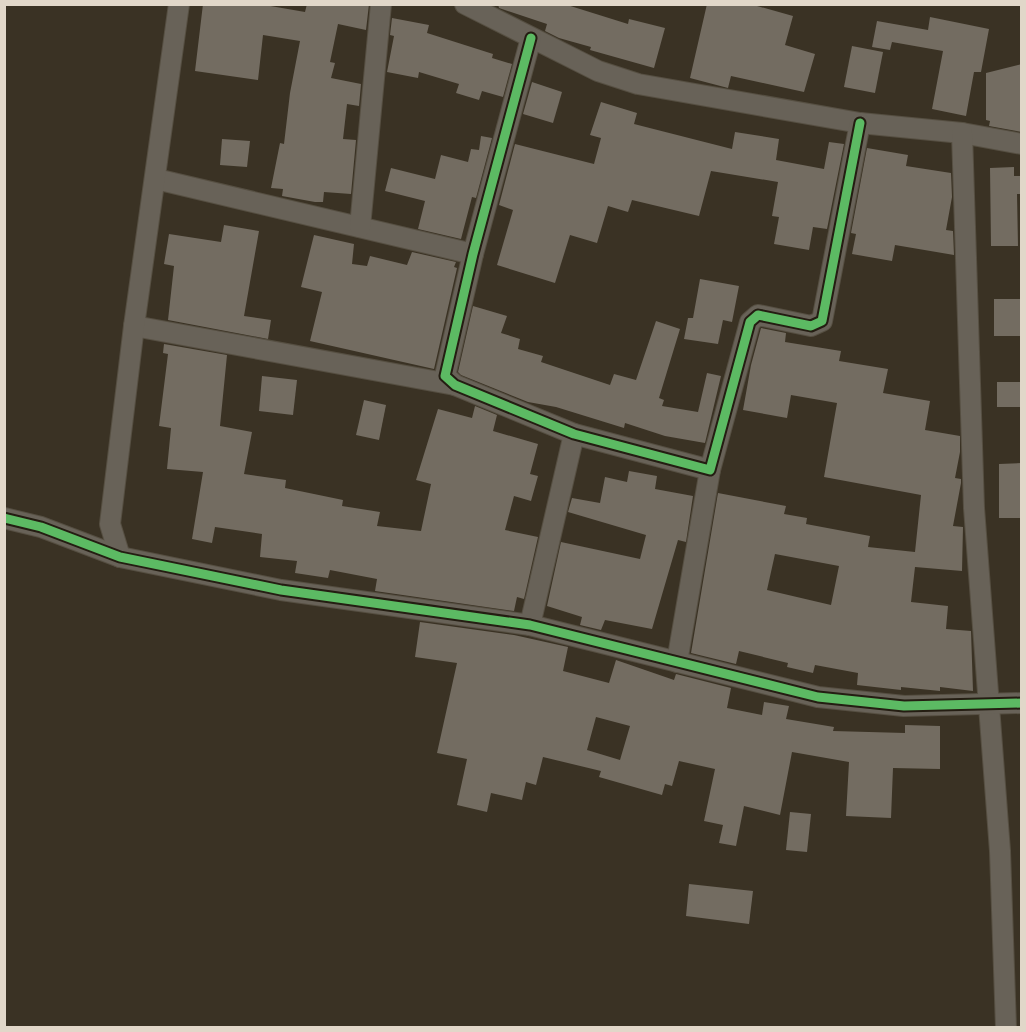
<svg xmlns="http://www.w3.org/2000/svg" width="1026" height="1032" viewBox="0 0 1026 1032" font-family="Cabin,sans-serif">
  <rect width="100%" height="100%" fill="#3a3224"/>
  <g fill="#736c61" fill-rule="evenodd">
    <path d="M203,4H259L305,12L307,4H369L366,30L338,24L330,62L335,63L331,78L361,84L359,106L347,104L343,139L356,140L351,194L324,192L323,202H315L282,196L283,189L271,188L280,143L284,144L290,93L300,41L263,35L258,80L195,71Z"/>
    <path d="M498,4H564L628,24L629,19L665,28L654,68L590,50L591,47L559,38L545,31L547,24L499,8Z"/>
    <path d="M707,4H750L793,16L785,45L815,54L804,92L731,76L728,88L690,78Z"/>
    <path d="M930,17L989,29L981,72H974L966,116L932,109L943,51L892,42L890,50L872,47L877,21L928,30Z"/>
    <path d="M392,18L429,25L427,33L493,54L492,58L512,64L503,97L482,91L479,100L456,93L459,84L419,72L418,78L387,72L394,36L390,35Z"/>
    <path d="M852,46L883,52L875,93L844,87Z"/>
    <path d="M1022,64V132L989,126L990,121L986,120V73Z"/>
    <path d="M532,82L562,92L553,123L523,114Z"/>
    <path d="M601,102L637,113L634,124L732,149L735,132L779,139L776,160L824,169L829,142L844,144L827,229L813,227L809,250L774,244L779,217L772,216L778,182L711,171L699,216L632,200L628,212L608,206L597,243L570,235L555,283L497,265L513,210L499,205L515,144L594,164L601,138L590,135Z"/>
    <path d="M481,136L492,138L476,198L472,197L461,239L418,229L425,201L385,191L391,168L435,179L441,155L468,162L471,149L479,150Z"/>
    <path d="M222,139L250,141L247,167L220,165Z"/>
    <path d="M867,148L908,155L906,166L951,173L952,197L946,230L953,231L954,255L895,245L892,261L852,254L856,234L851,233Z"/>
    <path d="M1014,167V176H1022V194H1017L1018,246H991L990,168Z"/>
    <path d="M224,225L259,231L244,316L271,320L268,339L168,320L174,266L164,264L169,234L221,242Z"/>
    <path d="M314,235L354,244L352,264L367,266L370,256L407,265L412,252L456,262L454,267L457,268L434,369L310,341L322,292L301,287Z"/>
    <path d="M700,279L739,286L732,322L723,320L718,344L684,339L688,318H693Z"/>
    <path d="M994,299H1022L1020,336H994Z"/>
    <path d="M473,306L507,316L501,333L520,339L518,349L543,356L541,362L610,385L614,374L636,380L656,321L680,329L659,398L664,400L662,406L698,412L707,373L721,376L705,443L665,436L625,423L624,428L556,407L528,402L461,375L458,372Z"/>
    <path d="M761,328L786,333L785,342L841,351L839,361L888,369L883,393L930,401L925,430L960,436V452L955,478L961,479V483L953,526L963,527L962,571L915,567L911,602L948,606L946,629L971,631L973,691L940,687V691L901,687V690L857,685L858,673L815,665L813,673L787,667L788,663L739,651L736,664L691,653L718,493L786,506L784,514L807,518L806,524L870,536L868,547L915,552L921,495L824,477L837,403L791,395L787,418L743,410L751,365ZM775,554L839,566L831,605L767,590Z"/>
    <path d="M164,344L227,355L220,426L252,432L244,474L286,480L285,488L343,500L342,506L380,512L377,526L421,531L431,484L416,480L438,409L472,418L475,406L497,415L493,431L538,444L530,474L538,476L531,501L514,496L505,530L538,537L524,599L517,597L514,611L375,591L377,579L330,570L328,578L295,573L297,561L260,557L262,534L215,527L212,543L192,539L203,472L167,469L171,428L159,426L168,354L163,353Z"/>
    <path d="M262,376L297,380L293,415L259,411Z"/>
    <rect x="997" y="382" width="25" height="25"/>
    <path d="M364,400L386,405L379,440L356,435Z"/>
    <path d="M1022,463V518H999V464Z"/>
    <path d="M629,471L657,476L655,489L693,496L686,542L678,540L652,629L605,620L601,630L580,625L582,617L547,606L561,542L640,559L646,535L568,512L572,498L600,503L605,477L627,482Z"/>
    <path d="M420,622L514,635L568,647L563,671L609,683L616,660L674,680L676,674L731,688L727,708L762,715L764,702L789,706L786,719L834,727L833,731L905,733V725L940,726V769L893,768L891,818L846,816L849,762L792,752L780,815L744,806L736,846L719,843L723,825L704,821L715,769L679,761L672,786L665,784L662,795L599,777L601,771L543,757L536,785L526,782L522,800L491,793L487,812L457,805L467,759L437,753L457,663L415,657ZM596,717L630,726L620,760L587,750Z"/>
    <path d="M790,812L811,814L807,852L786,850Z"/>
    <path d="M689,884L753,891L749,924L686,916Z"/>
  </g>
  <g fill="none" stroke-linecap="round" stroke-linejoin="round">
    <g stroke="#564f42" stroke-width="22">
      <g id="minor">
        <path d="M465,4L598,71L638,84L860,123L962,133L1022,144"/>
        <path d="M531,38L473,254L445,376L455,385L574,434L710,470L750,322L758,315L811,326L822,321L860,123"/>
        <path d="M962,133L974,508L1000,851L1006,1028"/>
        <path d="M156,179L473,254"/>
        <path d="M360,227L381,4"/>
        <path d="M134,326L455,385"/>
        <path d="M4,518L41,527L120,557L281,590L530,625L818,697L904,706L1022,703"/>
        <path d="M120,557L110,524L134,326L179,4"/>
        <path d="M530,625L574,434"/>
        <path d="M677,662L710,470"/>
      </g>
    </g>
    <use href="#minor" stroke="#686258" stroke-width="20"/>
    <g stroke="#241d12" stroke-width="13">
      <g id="cycleway">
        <path d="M531,38L473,254L445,376L455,385L574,434L710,470L750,322L758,315L811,326L822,321L860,123"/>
        <path d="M4,518L41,527L120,557L281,590L530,625L818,697L904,706L1022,703"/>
      </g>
    </g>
    <use href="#cycleway" stroke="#5cba63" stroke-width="9"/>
  </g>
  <rect width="1026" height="1032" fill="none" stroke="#e1d7c9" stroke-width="12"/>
</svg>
